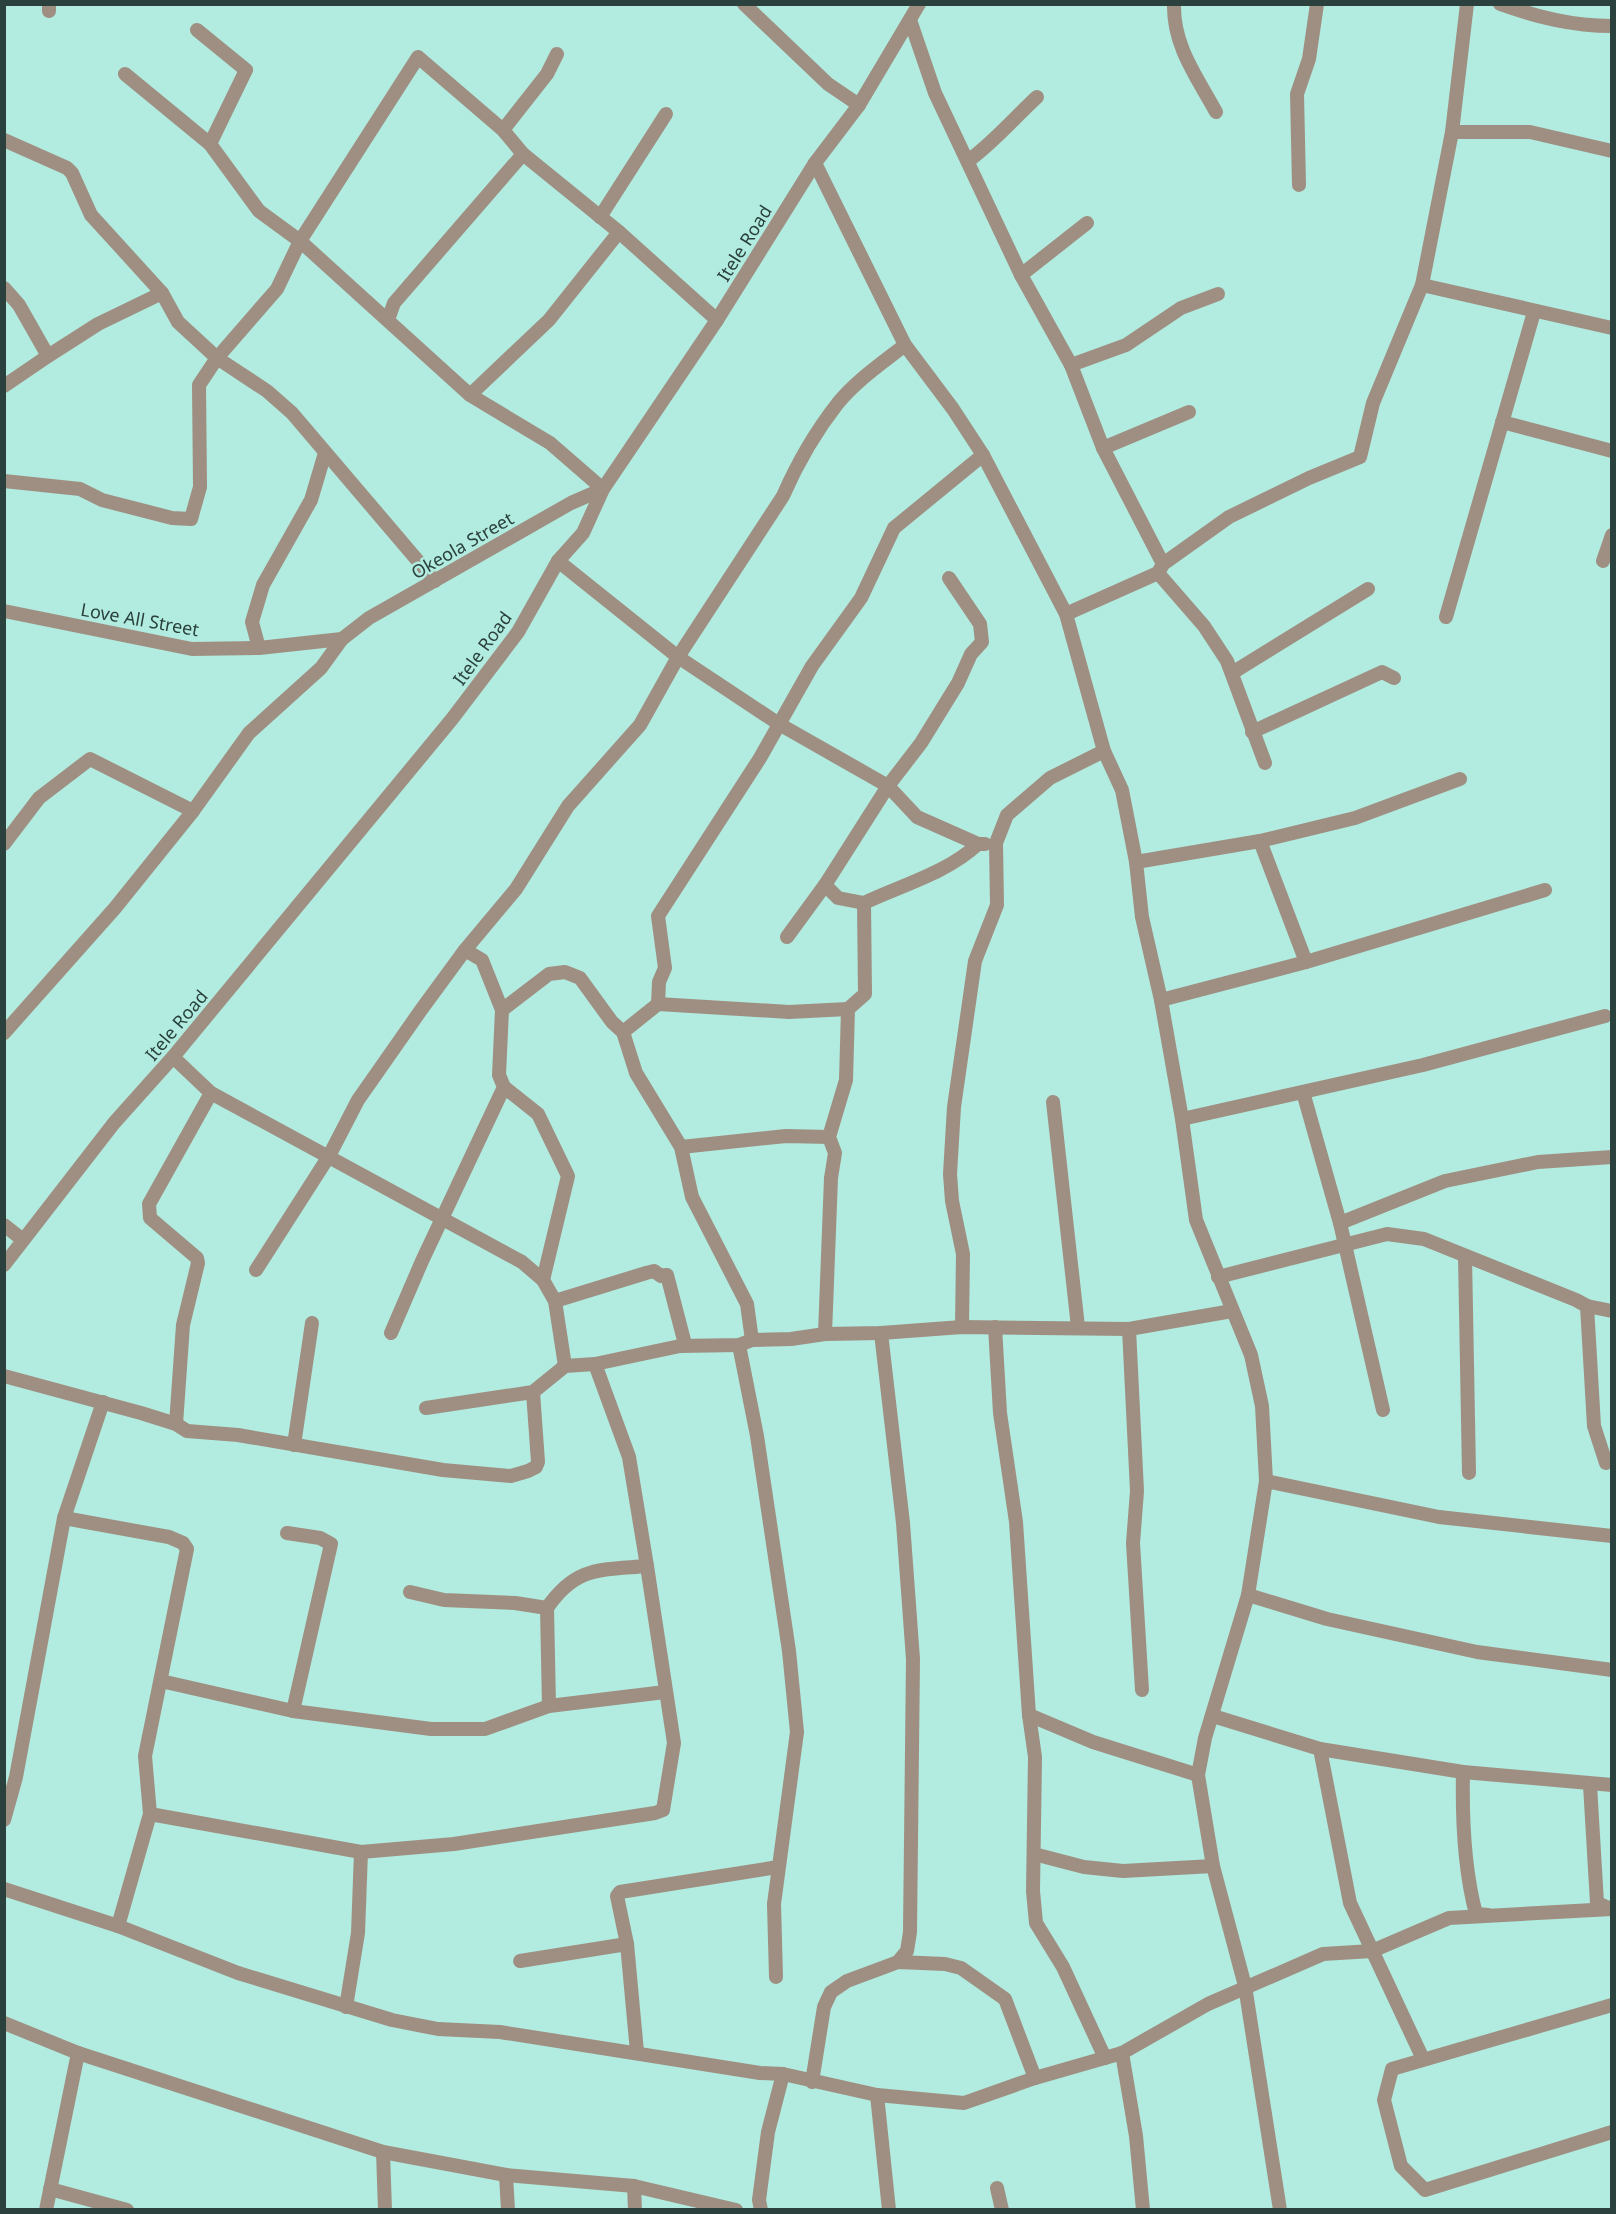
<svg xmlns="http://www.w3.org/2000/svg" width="1616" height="2214" viewBox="0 0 1616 2214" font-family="'Noto Sans',sans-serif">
  <rect width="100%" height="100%" fill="#b2ebdf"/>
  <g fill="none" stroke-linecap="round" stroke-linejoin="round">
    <g stroke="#9f8f82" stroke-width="14">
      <path d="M744,4L828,84L859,105"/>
      <path d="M1174,4C1173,46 1197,77 1216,112"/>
      <path d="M1500,4C1537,17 1572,26 1612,26"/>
      <path d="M49,11V4"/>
      <path d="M910,20L935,93L1021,275L1071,365L1103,448L1163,564"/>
      <path d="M197,30L246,70L210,144"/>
      <path d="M503,130L547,74L557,54"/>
      <path d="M1452,132H1530L1612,151"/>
      <path d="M4,140L67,168L72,173L91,215L162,293L178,322L217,358L199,385L200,487L191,519L172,518L102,500L80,489L4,481"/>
      <path d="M968,161C994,142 1013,119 1037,97"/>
      <path d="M815,163L905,345L953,409L983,455L1066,614L1104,751L1122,790L1136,862L1142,917L1161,1000L1182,1119L1196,1220L1251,1355L1262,1406L1266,1481L1248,1595L1205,1738L1198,1775L1213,1866L1245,1986L1280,2210"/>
      <path d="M1299,185L1297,94L1309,59L1317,4"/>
      <path d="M600,217L666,114"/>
      <path d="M1021,275L1087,223"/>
      <path d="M1422,285L1612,328"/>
      <path d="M4,288L19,305L48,356L98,324L162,293"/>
      <path d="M388,320L394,303L523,154"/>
      <path d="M1071,365L1126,345L1181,308L1218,294"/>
      <path d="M4,386L48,356"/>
      <path d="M470,395L549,320L619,232"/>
      <path d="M1502,422L1612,451"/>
      <path d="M1103,448L1189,412"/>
      <path d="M558,561L678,657L779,724L888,786L917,817L978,844H985"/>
      <path d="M1603,561L1612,535"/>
      <path d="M1158,573L1204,626L1227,661L1265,763"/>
      <path d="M435,581L292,413L267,391L217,358L277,289L300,241L418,57L503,130L523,154L619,232L717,320"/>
      <path d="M4,611L192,649L259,648L342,639"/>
      <path d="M1066,614L1158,573L1163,564L1229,517L1309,478L1360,457L1373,403L1422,285L1452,132L1467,4"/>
      <path d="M1446,617L1534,312"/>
      <path d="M259,648L252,622L263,585L311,500L325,453"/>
      <path d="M1232,673L1368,589"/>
      <path d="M1252,732L1382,672L1394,678"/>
      <path d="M1260,841L1306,962"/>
      <path d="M4,844L39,798L90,759L193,811L249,733L321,668L342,639L369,618L571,503L603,489L550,443L470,395L300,241L259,211L210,144L125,74"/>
      <path d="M1136,862L1260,841L1355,818L1460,779"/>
      <path d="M825,885L838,898L864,903"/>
      <path d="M787,937L825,885L888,786L921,743L958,683L971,654L982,642L980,624L949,578"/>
      <path d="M1161,1000L1306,962L1545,890"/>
      <path d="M658,1004L659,982L665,968L658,916L760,758L812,666L861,598L894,528L983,455"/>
      <path d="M502,1010L549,974L565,972L580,978L612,1022L623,1032L636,1073L681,1147L692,1197L747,1304L752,1340"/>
      <path d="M623,1032L658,1004L789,1012L848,1009"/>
      <path d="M4,1033L115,908L193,811"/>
      <path d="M173,1057L211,1093L522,1262L543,1280L555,1301L565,1366"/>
      <path d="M504,1087L538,1114L568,1176L543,1280"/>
      <path d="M1303,1092L1340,1223"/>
      <path d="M1053,1102L1078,1327"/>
      <path d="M1182,1119L1423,1065L1605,1016"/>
      <path d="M681,1147L786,1136L829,1137"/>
      <path d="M4,1225L23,1240"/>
      <path d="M1465,1256L1469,1473"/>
      <path d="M4,1265L114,1123L173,1057L452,719L518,632L558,561L583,533L603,489L717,320L815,163L859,105L919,4"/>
      <path d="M256,1270L329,1156L358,1100L421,1010L465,950L516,889L568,806L640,725L678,657L783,496C797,464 816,431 838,403C857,380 882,363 905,345"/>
      <path d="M1218,1277L1387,1234L1424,1239L1576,1300L1587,1306L1594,1426L1606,1463"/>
      <path d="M555,1301L646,1273L654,1271L661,1276L667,1275L685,1344L680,1346"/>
      <path d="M1587,1306L1612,1311"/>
      <path d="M962,1327L963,1254L952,1201L950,1174L954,1107L975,961L997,905L996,843L1007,815L1050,778L1104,751"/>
      <path d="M995,1327L1000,1413L1016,1522L1029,1715L1035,1757L1033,1891L1036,1923L1063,1967L1105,2058"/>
      <path d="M1129,1329L1137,1491L1133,1543L1142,1690"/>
      <path d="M391,1333L422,1261L504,1087L499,1075L502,1010L482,960L465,950"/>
      <path d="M881,1333L903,1523L913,1659L910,1932L907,1951L898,1962"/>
      <path d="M825,1334L831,1178L835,1153L829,1137L846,1080L848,1009L865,994L864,903C902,885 947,873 978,844"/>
      <path d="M739,1345L757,1436L789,1651L797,1732L774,1904L776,1977"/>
      <path d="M4,1376L141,1413L176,1424L187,1431L238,1435L443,1470L511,1476L528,1471L536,1467L538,1462L533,1392"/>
      <path d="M426,1408L533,1392L565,1366L595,1364L680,1346L739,1345L752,1340L791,1339L825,1334L881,1333L962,1327L1129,1329L1232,1311"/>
      <path d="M1383,1410L1340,1223L1445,1181L1538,1162L1612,1157"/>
      <path d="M176,1424L183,1325L198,1263L197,1258L150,1218L149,1204L211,1093"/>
      <path d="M294,1445L312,1323"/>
      <path d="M1266,1481L1439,1517L1612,1536"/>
      <path d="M64,1518L169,1537L183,1543L187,1549L145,1756L150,1814L118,1926"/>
      <path d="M287,1533L320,1538L331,1544L293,1711"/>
      <path d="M410,1592L444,1600L515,1603L547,1608L549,1706"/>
      <path d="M1248,1595L1327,1619L1477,1652L1612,1670"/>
      <path d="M547,1608C576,1566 600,1570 647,1566"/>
      <path d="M161,1681L293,1711L431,1729H485L549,1706L665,1692"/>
      <path d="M1029,1715L1093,1742L1198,1775"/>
      <path d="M1213,1716L1320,1749L1463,1772L1612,1785"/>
      <path d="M1320,1749L1350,1903L1423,2059"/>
      <path d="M1463,1772C1462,1818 1464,1869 1476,1914L1488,1915"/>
      <path d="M1590,1785L1597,1903L1611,1909"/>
      <path d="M150,1814L361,1852L454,1844L655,1813L663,1810L674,1743L647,1566L629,1457L595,1364"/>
      <path d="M4,1820L16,1777L64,1518L103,1402"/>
      <path d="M1034,1854L1084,1867L1123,1871L1213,1866"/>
      <path d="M4,1889L118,1926L238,1973L392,2020L438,2029L500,2032L760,2073L783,2074L877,2095L964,2103L1035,2078L1122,2053L1208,2004L1323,1954L1372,1951L1449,1918L1612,1909"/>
      <path d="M520,1961L627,1944"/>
      <path d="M1612,2005L1392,2069L1384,2100L1401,2166L1425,2190L1612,2132"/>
      <path d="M346,2007L358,1933L361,1852"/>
      <path d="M4,2023L78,2053L383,2152L506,2175L634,2186L736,2210"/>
      <path d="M637,2052L627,1944L617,1896L620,1892L778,1867"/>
      <path d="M1122,2053L1136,2136L1143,2210"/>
      <path d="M812,2082L824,2007L831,1992L847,1981L898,1962L945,1964L961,1968L1005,1999L1035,2078"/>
      <path d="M877,2095L889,2210"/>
      <path d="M383,2152L385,2210"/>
      <path d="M506,2175L508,2210"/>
      <path d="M634,2186L635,2210"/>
      <path d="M997,2188L1002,2210"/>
      <path d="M50,2189L127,2210"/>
      <path d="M46,2210L78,2053"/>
      <path d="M761,2210L759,2200L768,2132L783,2074"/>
    </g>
  </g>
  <g text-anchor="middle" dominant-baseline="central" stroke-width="5" stroke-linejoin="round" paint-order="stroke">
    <g font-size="18" fill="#2a413d" stroke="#b2ebdf">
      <text transform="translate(744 243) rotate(-58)">Itele Road</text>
      <text transform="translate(462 545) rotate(-30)">Okeola Street</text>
      <text transform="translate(140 619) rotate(10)">Love All Street</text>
      <text transform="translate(482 648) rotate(-54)">Itele Road</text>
      <text transform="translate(176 1025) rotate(-50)">Itele Road</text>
    </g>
  </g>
  <rect width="1616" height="2214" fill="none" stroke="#2a413d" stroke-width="12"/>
</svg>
